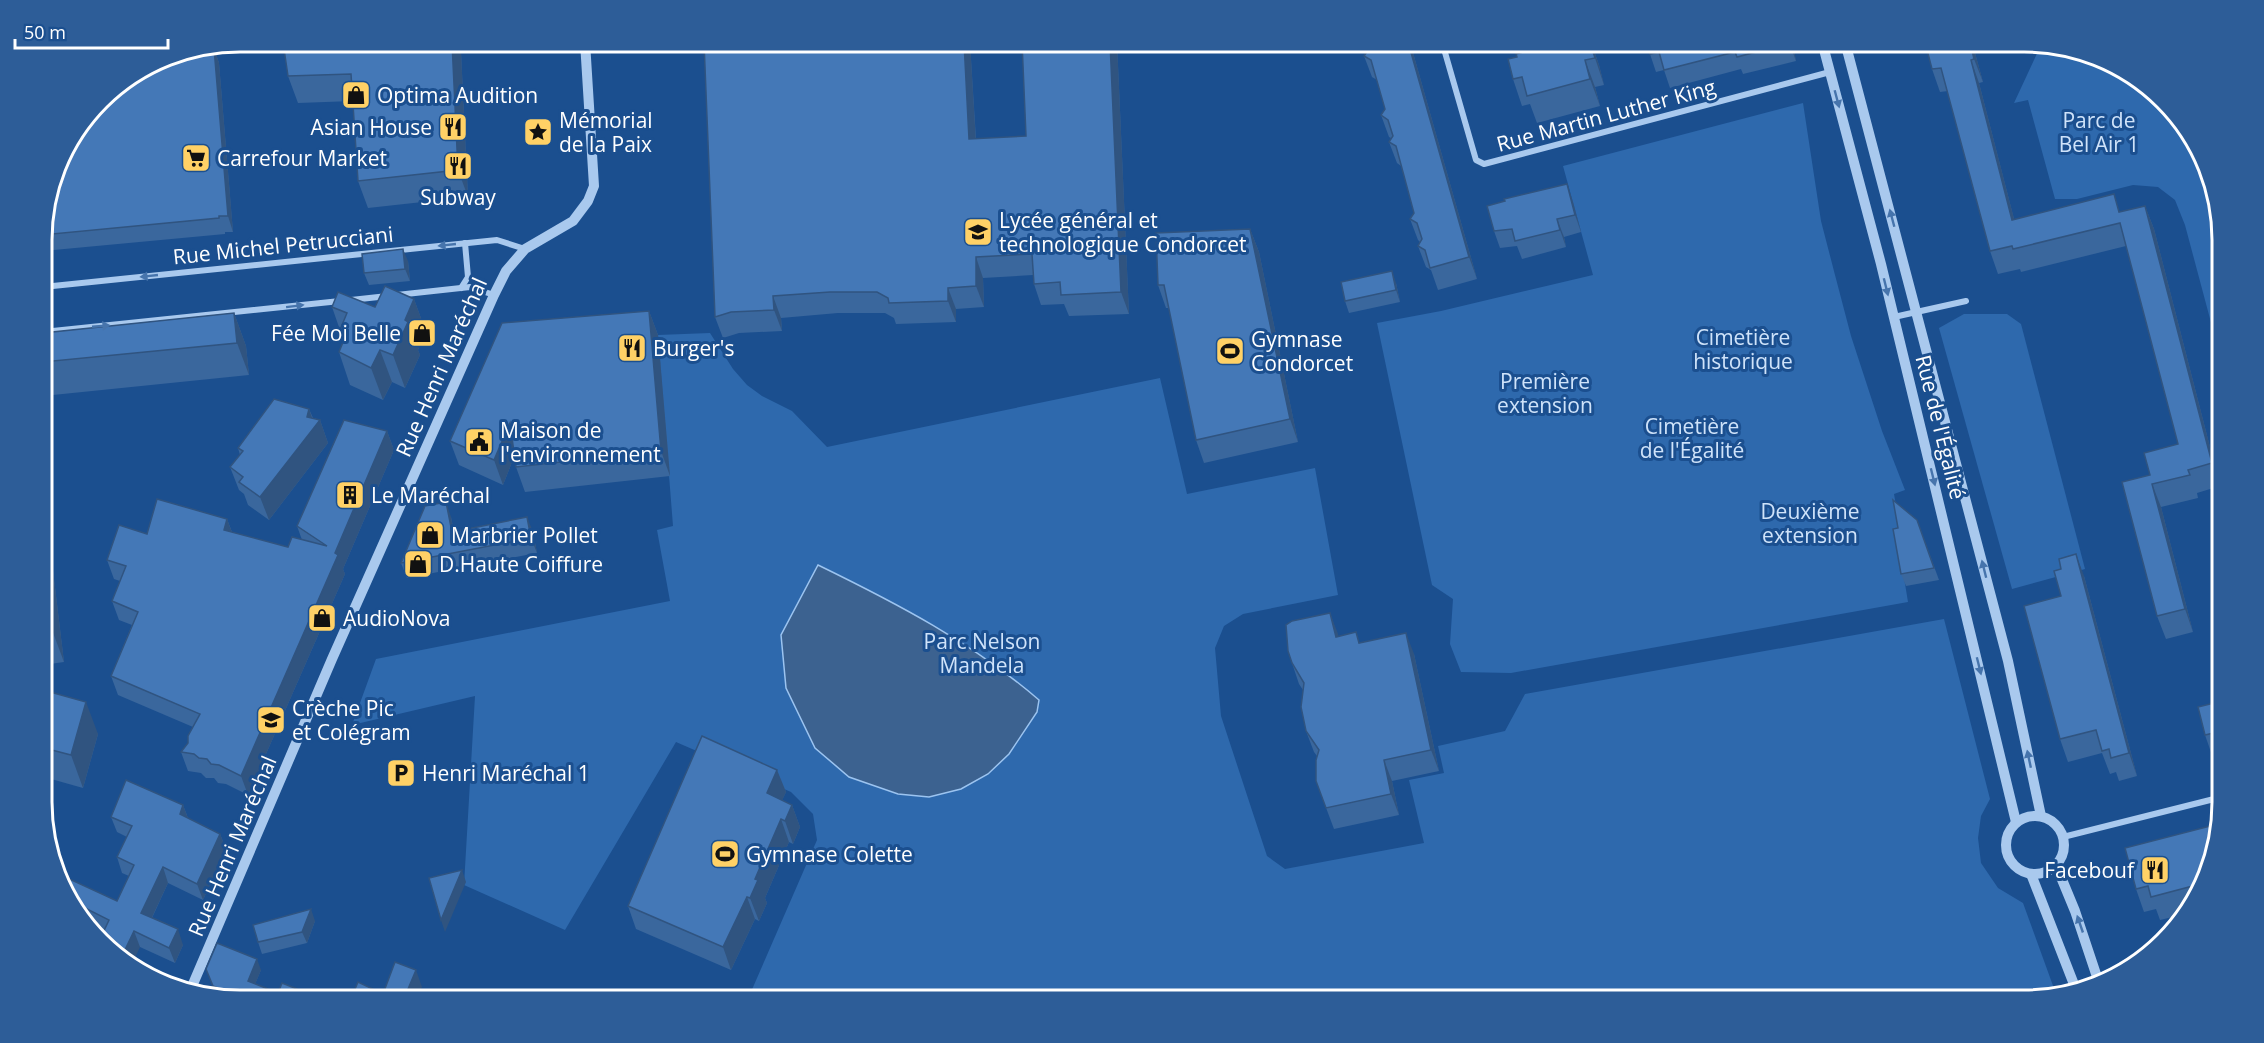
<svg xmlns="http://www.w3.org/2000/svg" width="2264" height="1043" viewBox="0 0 2264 1043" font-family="'Open Sans',sans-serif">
  <rect width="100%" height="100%" fill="#1b4f8f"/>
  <g fill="#2e69ad">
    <path d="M2041,45L2100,57L2181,120L2220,215L2221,360L2185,225L2175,200L2158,187L2133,185L2077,199H2055L2028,100L2014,103Z"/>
    <path d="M1803,103L1821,221L1835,275L1851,336L1882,431L1905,490L1894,494L1902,540L1898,541L1908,602L1511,673L1461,672L1450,644L1453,599L1432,585L1377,323L1441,311L1593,275L1563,166Z"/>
    <path d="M1964,314H2007L2021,324L2085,569L2012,589L1939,328Z"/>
    <path d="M710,333L733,369L747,385L762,396L792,411L827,447L1160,378L1187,494L1315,468L1338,595L1243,614L1224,626L1215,648L1221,716L1267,856L1285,869L1424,843L1409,780L1444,773L1438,746L1505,731L1525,694L1944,619L1990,799L1981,816L1978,838L1981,863L1998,888L2023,903L2056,994L2037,1001H747L817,840L813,814L791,792L676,742L565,930L464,885L475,696L352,725L376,659L670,601L657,530L673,526L658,335Z"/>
  </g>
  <path fill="#3c6290" stroke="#9cc4f0" stroke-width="1.5" d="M818,565C896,603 973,643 1039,700L1037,712L1009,754L988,774L961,789L929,797L898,794L849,777L815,748L786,688L781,635Z"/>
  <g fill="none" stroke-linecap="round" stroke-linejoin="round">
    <g stroke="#a9c9ee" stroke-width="6">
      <path d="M1442,42L1476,160L1484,164L1830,72"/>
      <path d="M43,287L497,240L525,249"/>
      <path d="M461,288L468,277L465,243"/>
      <path d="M351,300L470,287L494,295"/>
      <path d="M1894,317L1966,301"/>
      <path d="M43,332L340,301"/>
      <path d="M2063,837L2222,797"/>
    </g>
    <g stroke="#a9c9ee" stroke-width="10">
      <path d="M1822,42L1881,264L2016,822"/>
      <path d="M1845,42L2008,661L2041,816"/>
      <circle cx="2035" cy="845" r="29"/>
      <path d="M2056,865L2075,911L2098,980"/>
      <path d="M2031,874L2075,987"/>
      <path d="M190,991L332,659L494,295L506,271L525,249L573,221L588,201L594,186L585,42"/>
    </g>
  </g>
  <g fill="#3a679d">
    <path d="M283,42H458L461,52L468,197L368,208L358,181L353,101L298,103L288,76Z"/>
    <path d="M704,42H986L970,43L976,139L1026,136L1117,42L1129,314L1069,316L1064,304L1041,305L1034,284L1033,275L983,278L984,307L956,309V322L896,324L894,318L885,313H838L781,318L782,331L739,333L723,338L715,317Z"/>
    <path d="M1362,42H1410L1477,279L1438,290L1431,270L1426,267L1418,246L1420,242L1418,240L1410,219L1414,213L1401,166L1397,163L1389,142L1391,138L1389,137L1381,115L1385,109L1377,80L1372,77L1364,56L1367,52L1365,50Z"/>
    <path d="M1451,42H1477L1454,49Z"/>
    <path d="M1591,42L1599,65L1604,85L1595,87L1600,106L1537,123L1530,104L1522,106L1513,79L1517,57L1537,48Z"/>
    <path d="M1646,42H1792L1796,61L1743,74L1741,69L1670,88L1664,70L1656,72Z"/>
    <path d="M1925,42H1972L1983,82L1979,83L2014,219L2121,212L2145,206L2154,229L2220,486L2197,493L2198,498L2161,507L2193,632L2166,639L2157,616L2150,475L2178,444L2126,246L2021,272L2020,269L1998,274L1990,251L1948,91L1940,92L1932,69Z"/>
    <path d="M214,48L219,63L233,232H225V234L43,251L42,227Z"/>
    <path d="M1567,184L1573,202L1581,232L1564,237L1566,247L1522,259L1517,246L1500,248L1494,231Z"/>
    <path d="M1250,229L1259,252L1298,442L1204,463L1196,440L1169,308H1166L1158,285Z"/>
    <path d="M408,261L410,281L369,285L364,273Z"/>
    <path d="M1396,283L1400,302L1349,313L1345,301Z"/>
    <path d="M414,299L426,332L418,350L420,355L405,388L392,382L383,400L350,385L339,352L343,342L339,332L340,330L332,307H375Z"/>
    <path d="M649,311L658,335L670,476L525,492L516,467L514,457L503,485L459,465L450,441Z"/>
    <path d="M234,313L246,346L249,375L43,396V333Z"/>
    <path d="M309,409L313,418L320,420L328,443L269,520L248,505L244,494L239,490L230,467L240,455L238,448Z"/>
    <path d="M387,431L394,450L343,569L345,574L248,795L226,784L218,783L214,778H206L201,773L188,771L181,752L188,743L193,727L118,695L111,676L132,625L119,620L112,601L120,581L114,579L107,560L147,534L227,519L232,532L288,547L302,540L297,526Z"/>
    <path d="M43,488L64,662L43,665Z"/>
    <path d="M451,517L454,532H533L537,553L407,578L401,563Z"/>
    <path d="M1917,520L1939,580L1906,586L1901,574L1898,528Z"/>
    <path d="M2084,576L2137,776L2119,781L2116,772L2110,774L2102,753L2068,762L2060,739L2061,596Z"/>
    <path d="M1330,613L1338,637L1360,643L1414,654L1439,771L1392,781L1399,815L1334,829L1316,781L1317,756L1314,752L1306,731L1303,690L1299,684L1292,663Z"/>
    <path d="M43,690L98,734L83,788L44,777Z"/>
    <path d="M2222,701V756L2213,758L2205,735Z"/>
    <path d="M777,770L786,792L782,800L792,805L800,827L793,844L789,842L765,898L767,903L759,921L755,919L731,970L636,929L628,906Z"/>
    <path d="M183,805L188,818L220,834L226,849L203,900L168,883L152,918L183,945L175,963L81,920L63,876L117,901L129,876L122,873L117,857L127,837L117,832L111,817Z"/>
    <path d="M2218,824L2207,879L2185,914L2160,920L2156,909L2144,912L2136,889Z"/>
    <path d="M315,921L307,943L262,954L258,942Z"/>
    <path d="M206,969L261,970L255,984L278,993L301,1000L240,1001L217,996Z"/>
  </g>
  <g fill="#305480">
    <path d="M452,42H458L461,52L468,197L458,170Z"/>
    <path d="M964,42H970L977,160L969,139Z"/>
    <path d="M1110,42H1117L1129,314L1121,292Z"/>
    <path d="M1408,42H1410L1477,279L1469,257Z"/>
    <path d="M1591,42L1599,65L1604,85L1595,58Z"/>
    <path d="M1789,42H1792L1796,61Z"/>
    <path d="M1970,42H1972L1983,82L1974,59Z"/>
    <path d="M214,48L219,63L233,232L228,216Z"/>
    <path d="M1585,60L1595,87L1600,106L1590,79Z"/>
    <path d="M1971,60L1979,83L2020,242L2012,220Z"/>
    <path d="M1567,184L1573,202L1581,232L1575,215Z"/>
    <path d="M2145,206L2154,229L2220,486L2212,463Z"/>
    <path d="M1557,219L1564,237L1566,247L1560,230Z"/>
    <path d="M1250,229L1259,252L1298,442L1290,419Z"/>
    <path d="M403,249L408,261L410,281L405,269Z"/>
    <path d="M976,257L983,278L984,307L976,286Z"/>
    <path d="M1392,271L1396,283L1400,302L1396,290Z"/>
    <path d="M948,288L956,309V322L948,301Z"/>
    <path d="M773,296L781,318L782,331L774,310Z"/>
    <path d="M414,299L426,332L418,350L420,355L405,388L393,355L405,320Z"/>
    <path d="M649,311L658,335L670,476L661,451Z"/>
    <path d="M234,313L246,346L249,375L237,343Z"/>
    <path d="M380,350L392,382L383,400L371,368Z"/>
    <path d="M309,409L315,426L320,420L328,443L269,520L260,497L307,417Z"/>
    <path d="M510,423L518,447L503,485L494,460Z"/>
    <path d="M387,431L394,450L343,569L345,574L248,795L241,776Z"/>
    <path d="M2152,484L2161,507L2193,632L2185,609Z"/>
    <path d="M43,488L64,662L52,630L43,554Z"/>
    <path d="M446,502L451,517L457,548L452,532Z"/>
    <path d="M527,517L533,532L537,553L531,538Z"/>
    <path d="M227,519L234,538L224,530Z"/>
    <path d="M2076,554L2084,576L2137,776L2129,753Z"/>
    <path d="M1330,613L1338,634L1343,658L1336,637Z"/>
    <path d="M1406,633L1414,654L1439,771L1431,750Z"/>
    <path d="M86,702L98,734L83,788L71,755Z"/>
    <path d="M1384,760L1392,781L1399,815L1391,794Z"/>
    <path d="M777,770L786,792L775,816L767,793Z"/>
    <path d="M183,805L189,821L180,814Z"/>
    <path d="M792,805L800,827L793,844L785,821Z"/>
    <path d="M781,819L789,842L765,898L767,903L759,921L750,898L755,879Z"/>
    <path d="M220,834L226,849L203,900L197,884Z"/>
    <path d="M163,867L168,883L147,928L141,913Z"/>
    <path d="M462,870L466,882L445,932L441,920Z"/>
    <path d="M747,897L755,919L731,970L723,947Z"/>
    <path d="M311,909L315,921L307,943L302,932Z"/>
    <path d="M178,929L183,945L175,963L169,948Z"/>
    <path d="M134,931L140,947L133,962L123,954Z"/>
    <path d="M257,959L261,970L252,992L248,981Z"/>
    <path d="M416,970L422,987L416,1001H403Z"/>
    <path d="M297,989L301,1000L292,1001Z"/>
  </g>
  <g fill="#4478b7" stroke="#305480" stroke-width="1.5">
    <path d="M283,42H452L458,170L358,181L351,74L288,76Z"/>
    <path d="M704,42H964L969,139L1026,136L1022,42H1110L1121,292L1061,295L1060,282L1034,284L1032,254L976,257V286L948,288V301L889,303L888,298L877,292H830L773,296L774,310L731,312L715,317Z"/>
    <path d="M1366,42H1408L1469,257L1430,268L1425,250L1418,246L1422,239L1417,223L1410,219L1414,213L1396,146L1389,142L1393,136L1388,120L1381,115L1385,109L1371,60L1364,56L1368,50Z"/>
    <path d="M1536,42H1590L1595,58L1585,60L1590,79L1527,96L1522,77L1513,79L1508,59L1517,57L1516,54L1537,48Z"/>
    <path d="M1646,42H1789L1790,43L1737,57L1735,52L1664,70L1659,52L1650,54Z"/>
    <path d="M1925,42H1970L1974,59L1971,60L2012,220L2114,194L2119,212L2145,206L2212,463L2188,470L2190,475L2152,484L2185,609L2157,616L2122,482L2150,475L2144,453L2178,444L2120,223L2013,249L2012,246L1990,251L1941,68L1932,69Z"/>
    <path d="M214,48L228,216H219V218L42,235V227L62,153L109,91L165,57Z"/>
    <path d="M1567,184L1575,215L1557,219L1560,230L1515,241L1512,229L1494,231L1487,206L1505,201L1504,199Z"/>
    <path d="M1250,229L1290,419L1196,440L1164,285H1158L1156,233Z"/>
    <path d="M403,249L405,269L364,273L362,254Z"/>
    <path d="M1392,271L1396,290L1345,301L1341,282Z"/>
    <path d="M385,286L414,299L405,320L408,322L393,355L380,350L371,368L339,352L346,335L339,332L347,313L332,307L338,292L375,307Z"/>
    <path d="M649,311L661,451L516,467L510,423L494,460L450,441L502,323Z"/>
    <path d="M234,313L237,343L43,362V333Z"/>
    <path d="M274,399L309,409L307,417L320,420L260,497L239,482L243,477L230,467L243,451L238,448Z"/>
    <path d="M344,420L387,431L335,553L338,555L241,776L219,765L211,764L207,759L199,758L194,754L181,752L188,743V736L200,714L111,676L138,612L112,601L126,566L107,560L119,525L147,534L157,499L227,519L224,530L288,547L292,537L327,546L297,526Z"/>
    <path d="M1893,500L1917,520L1934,568L1901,574L1893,529L1898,528Z"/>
    <path d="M446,502L452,532L527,517L531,538L401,563L425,506Z"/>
    <path d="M43,554L52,630L43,631Z"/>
    <path d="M2076,554L2129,753L2111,758L2109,749L2102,751L2096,730L2060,739L2024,606L2061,596L2054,571L2061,569L2059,559Z"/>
    <path d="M1330,613L1336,637L1356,632L1359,643L1406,633L1431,750L1384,760L1391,794L1326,808L1316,781V760L1319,750L1306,731L1301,707L1304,683L1292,663L1288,651L1286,625L1292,621Z"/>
    <path d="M43,690L86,702L71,755L44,748Z"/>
    <path d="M2222,701V731L2205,735L2198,707Z"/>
    <path d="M702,736L777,770L767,793L792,805L785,821L781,819L755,879L758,880L750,898L747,897L723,947L628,906Z"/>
    <path d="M126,780L183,805L180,814L220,834L197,884L163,867L141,913L178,929L169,948L134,931L123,954L101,937L109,920L75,903L63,876L117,901L134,865L117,857L132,826L111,817Z"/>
    <path d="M2218,824L2207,879L2204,883L2151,897L2148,886L2136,889L2125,848Z"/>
    <path d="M462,870L441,920L429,878Z"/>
    <path d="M311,909L302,932L258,942L253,925Z"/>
    <path d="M217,943L257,959L248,981L278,993L282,983L297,989L292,1001H248L213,986L206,969Z"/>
    <path d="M395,962L416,970L403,1001H350L358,982L383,994Z"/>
    <path d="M142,969L156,976L155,979Z"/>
  </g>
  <defs><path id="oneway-solid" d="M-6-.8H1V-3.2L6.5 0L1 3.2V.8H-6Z" transform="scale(1.5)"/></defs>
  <g fill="#4674ac">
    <use href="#oneway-solid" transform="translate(1837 99) rotate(75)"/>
    <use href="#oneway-solid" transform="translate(1892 218) rotate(-105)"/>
    <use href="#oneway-solid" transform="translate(447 245) rotate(174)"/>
    <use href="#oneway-solid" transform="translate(149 276) rotate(174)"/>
    <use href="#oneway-solid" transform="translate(1886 287) rotate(76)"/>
    <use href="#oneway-solid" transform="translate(295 306) rotate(-7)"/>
    <use href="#oneway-solid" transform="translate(101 326) rotate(-5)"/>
    <use href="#oneway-solid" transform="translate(1933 477) rotate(76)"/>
    <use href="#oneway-solid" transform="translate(1984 569) rotate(-104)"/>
    <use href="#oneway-solid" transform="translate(1979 666) rotate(76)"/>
    <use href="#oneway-solid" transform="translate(2029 759) rotate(-102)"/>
    <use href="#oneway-solid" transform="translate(2080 924) rotate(-109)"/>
  </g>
  <defs>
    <g id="shop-square" transform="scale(1.5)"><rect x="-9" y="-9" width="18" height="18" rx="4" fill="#ffd166" stroke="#1b4f8f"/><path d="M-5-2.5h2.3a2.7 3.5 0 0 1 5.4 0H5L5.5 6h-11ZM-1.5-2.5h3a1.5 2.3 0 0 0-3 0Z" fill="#111"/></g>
    <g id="restaurant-square" transform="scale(1.5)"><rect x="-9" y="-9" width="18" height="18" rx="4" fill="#ffd166" stroke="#1b4f8f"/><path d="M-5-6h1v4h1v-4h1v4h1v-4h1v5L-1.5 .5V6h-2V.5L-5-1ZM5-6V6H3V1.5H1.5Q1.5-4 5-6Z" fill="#111"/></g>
    <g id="sight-square" transform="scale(1.5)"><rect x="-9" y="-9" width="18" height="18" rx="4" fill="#ffd166" stroke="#1b4f8f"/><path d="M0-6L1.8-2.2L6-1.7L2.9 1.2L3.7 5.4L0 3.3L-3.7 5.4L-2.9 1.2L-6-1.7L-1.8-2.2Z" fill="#111"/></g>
    <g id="supermarket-square" transform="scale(1.5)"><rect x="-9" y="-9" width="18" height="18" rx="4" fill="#ffd166" stroke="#1b4f8f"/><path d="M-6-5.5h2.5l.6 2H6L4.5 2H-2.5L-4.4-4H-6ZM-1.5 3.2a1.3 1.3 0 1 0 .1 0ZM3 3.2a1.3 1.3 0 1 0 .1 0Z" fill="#111"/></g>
    <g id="school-square" transform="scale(1.5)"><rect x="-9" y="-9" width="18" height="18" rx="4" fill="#ffd166" stroke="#1b4f8f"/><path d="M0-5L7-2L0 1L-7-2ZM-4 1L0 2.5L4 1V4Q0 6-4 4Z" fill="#111"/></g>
    <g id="stadium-square" transform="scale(1.5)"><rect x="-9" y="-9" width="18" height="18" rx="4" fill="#ffd166" stroke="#1b4f8f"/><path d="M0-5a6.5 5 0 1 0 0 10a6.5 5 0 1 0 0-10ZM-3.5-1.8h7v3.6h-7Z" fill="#111"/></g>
    <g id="civic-square" transform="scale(1.5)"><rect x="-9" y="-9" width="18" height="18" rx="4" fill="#ffd166" stroke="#1b4f8f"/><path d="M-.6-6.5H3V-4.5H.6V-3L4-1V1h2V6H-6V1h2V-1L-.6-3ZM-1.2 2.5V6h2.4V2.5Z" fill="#111"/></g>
    <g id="building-square" transform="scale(1.5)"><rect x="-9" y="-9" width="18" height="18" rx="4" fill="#ffd166" stroke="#1b4f8f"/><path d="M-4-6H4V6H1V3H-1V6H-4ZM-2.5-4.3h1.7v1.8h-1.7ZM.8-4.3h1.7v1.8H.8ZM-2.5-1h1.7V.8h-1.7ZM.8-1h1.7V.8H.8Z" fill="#111"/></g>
    <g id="parking-square" transform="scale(1.5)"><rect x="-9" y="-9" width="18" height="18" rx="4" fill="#ffd166" stroke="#1b4f8f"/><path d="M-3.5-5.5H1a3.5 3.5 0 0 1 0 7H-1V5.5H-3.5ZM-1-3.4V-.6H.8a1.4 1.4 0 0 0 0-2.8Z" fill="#111"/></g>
  </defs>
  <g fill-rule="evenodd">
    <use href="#shop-square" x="356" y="95"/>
    <use href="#restaurant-square" x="453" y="127"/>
    <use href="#sight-square" x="538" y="132"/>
    <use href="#supermarket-square" x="196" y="158"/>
    <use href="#restaurant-square" x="458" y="166"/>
    <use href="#school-square" x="978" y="232"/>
    <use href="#shop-square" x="422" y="333"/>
    <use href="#restaurant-square" x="632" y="348"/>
    <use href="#stadium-square" x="1230" y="351"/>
    <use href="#civic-square" x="479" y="442"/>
    <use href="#building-square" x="350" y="495"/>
    <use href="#shop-square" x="430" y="535"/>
    <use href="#shop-square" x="418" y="564"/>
    <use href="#shop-square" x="322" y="618"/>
    <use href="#school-square" x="271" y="720"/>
    <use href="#parking-square" x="401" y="773"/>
    <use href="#stadium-square" x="725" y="854"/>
    <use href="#restaurant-square" x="2155" y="870"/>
  </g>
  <g text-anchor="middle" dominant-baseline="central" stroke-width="6" stroke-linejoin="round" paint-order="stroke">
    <g font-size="21" fill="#fff" stroke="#1b4f8f" text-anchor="start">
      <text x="377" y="95">Optima Audition</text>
      <text x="559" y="120">Mémorial<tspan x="559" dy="24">de la Paix</tspan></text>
      <text x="432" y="127" text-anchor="end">Asian House</text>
      <text x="217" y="158">Carrefour Market</text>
      <text x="458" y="197" text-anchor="middle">Subway</text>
      <text x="999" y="220">Lycée général et<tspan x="999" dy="24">technologique Condorcet</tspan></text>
      <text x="401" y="333" text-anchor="end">Fée Moi Belle</text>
      <text x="1251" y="339">Gymnase<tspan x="1251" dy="24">Condorcet</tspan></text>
      <text x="653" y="348">Burger's</text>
      <text x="500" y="430">Maison de<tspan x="500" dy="24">l'environnement</tspan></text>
      <text x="371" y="495">Le Maréchal</text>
      <text x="451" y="535">Marbrier Pollet</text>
      <text x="439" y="564">D.Haute Coiffure</text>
      <text x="343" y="618">AudioNova</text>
      <text x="292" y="708">Crèche Pic<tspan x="292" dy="24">et Colégram</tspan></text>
      <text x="422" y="773">Henri Maréchal 1</text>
      <text x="746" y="854">Gymnase Colette</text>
      <text x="2134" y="870" text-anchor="end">Facebouf</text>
    </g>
    <g font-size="21" fill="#fff" stroke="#1b4f8f">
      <text transform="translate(1606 115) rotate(-15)">Rue Martin Luther King</text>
      <text transform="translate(283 245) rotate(-6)">Rue Michel Petrucciani</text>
      <text transform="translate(441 367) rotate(-66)">Rue Henri Maréchal</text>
      <text transform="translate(1941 427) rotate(76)">Rue de l'Égalité</text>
      <text transform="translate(232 846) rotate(-67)">Rue Henri Maréchal</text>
    </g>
    <g font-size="21" fill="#cfe3fa" stroke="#1b4f8f">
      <text x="2099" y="120">Parc de<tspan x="2099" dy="24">Bel Air 1</tspan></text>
      <text x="1743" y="337">Cimetière<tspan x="1743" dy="24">historique</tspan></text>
      <text x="1545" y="381">Première<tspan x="1545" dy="24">extension</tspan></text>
      <text x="1692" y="426">Cimetière<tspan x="1692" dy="24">de l'Égalité</tspan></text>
      <text x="1810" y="511">Deuxième<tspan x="1810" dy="24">extension</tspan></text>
      <text x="982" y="641">Parc Nelson<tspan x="982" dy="24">Mandela</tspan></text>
    </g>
  </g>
  <path d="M0 0H2264V1043H0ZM240 52H2024A188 188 0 0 1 2212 240V802A188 188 0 0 1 2024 990H240A188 188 0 0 1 52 802V240A188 188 0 0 1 240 52Z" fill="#2d5d98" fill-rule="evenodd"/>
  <path fill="none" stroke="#fff" stroke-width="3" d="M240 52H2024A188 188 0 0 1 2212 240V802A188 188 0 0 1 2024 990H240A188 188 0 0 1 52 802V240A188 188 0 0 1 240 52Z"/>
  <path d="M15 39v9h153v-9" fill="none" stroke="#ffffff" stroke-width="3"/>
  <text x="24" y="39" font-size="18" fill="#ffffff" stroke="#1b4f8f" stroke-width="4.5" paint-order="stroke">50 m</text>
</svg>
